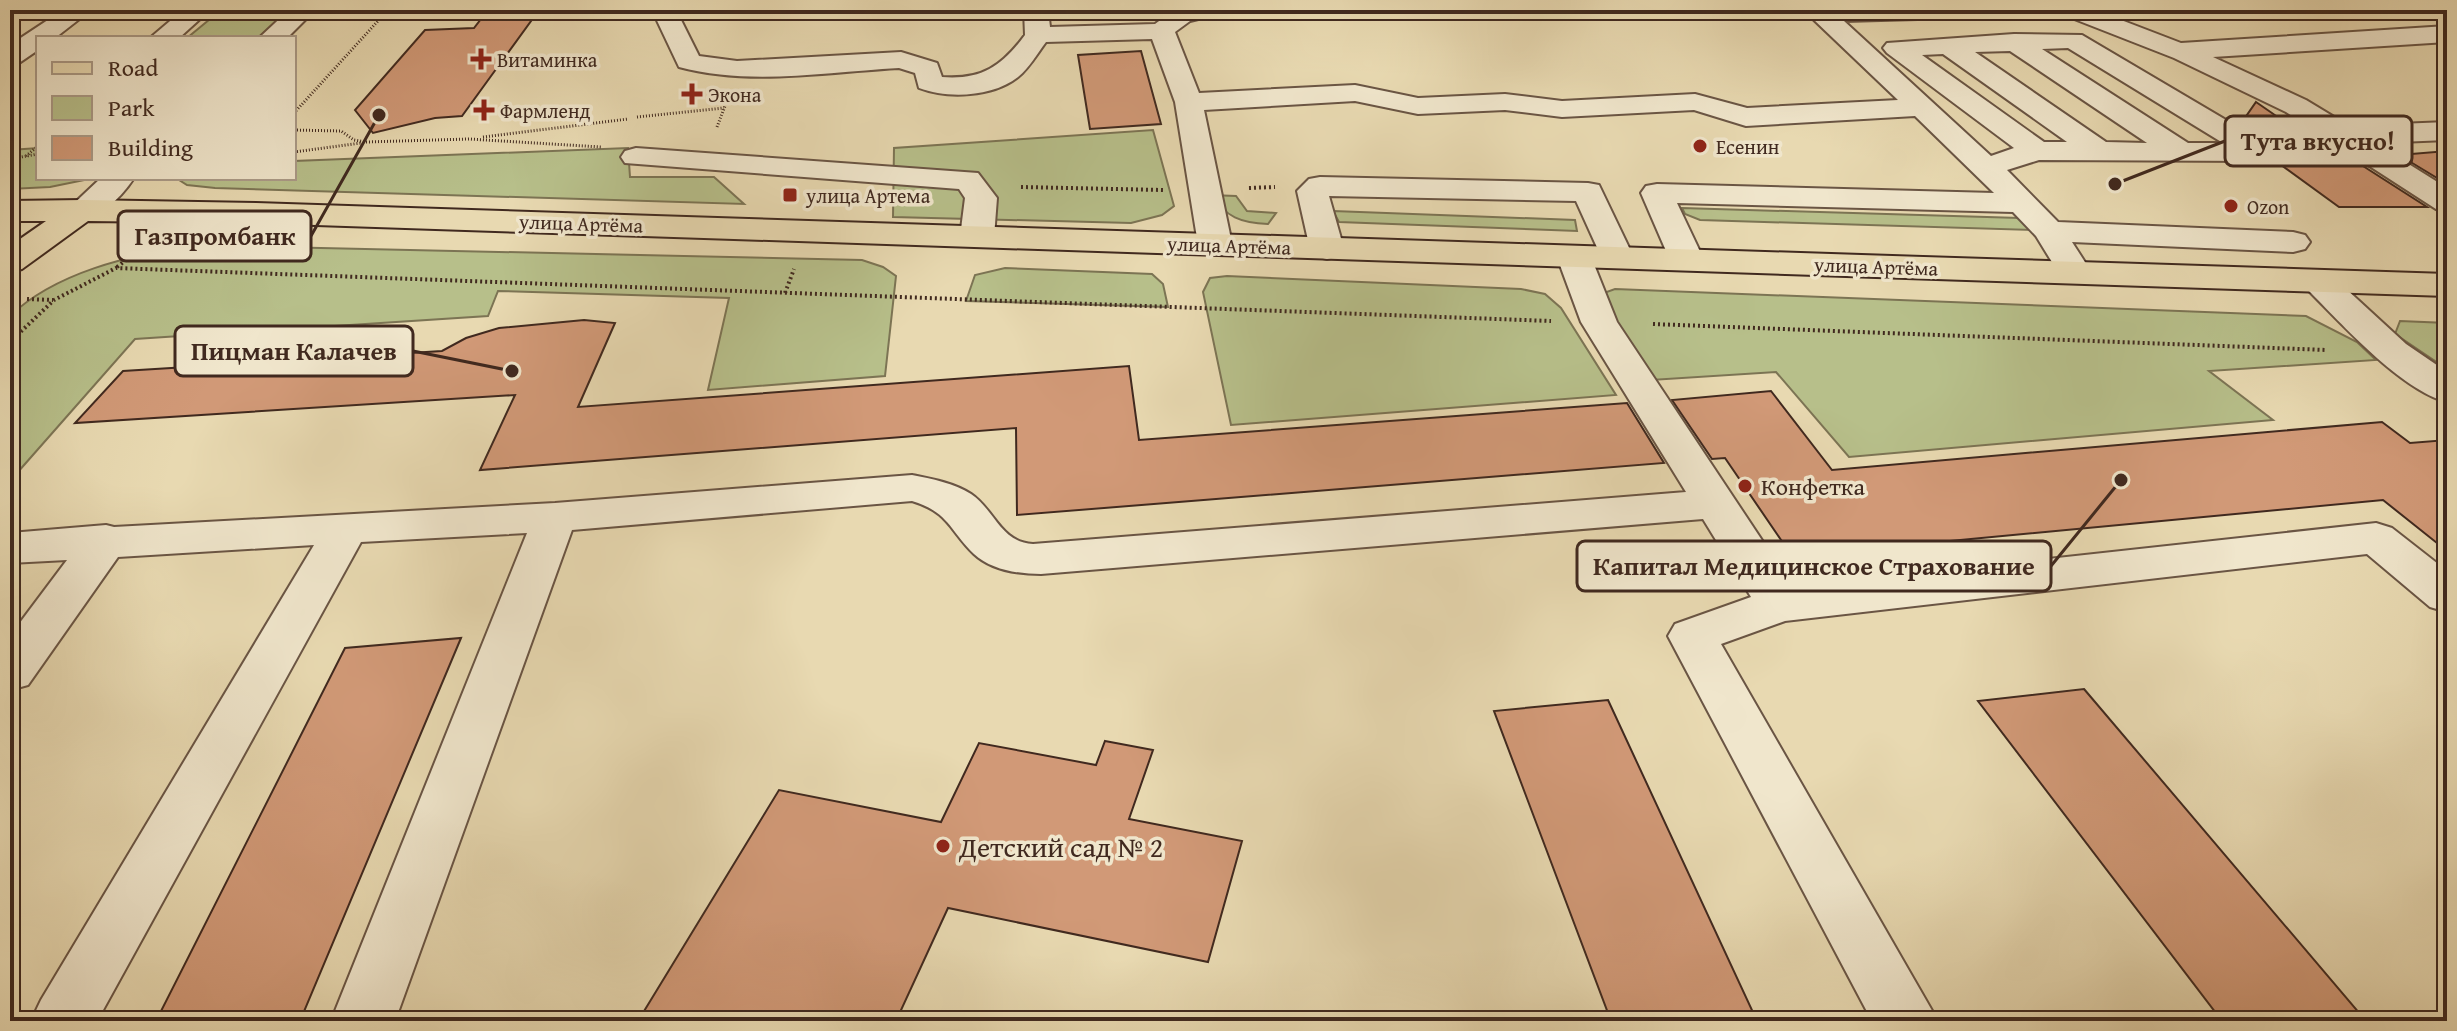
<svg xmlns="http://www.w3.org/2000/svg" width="2457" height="1031" viewBox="0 0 2457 1031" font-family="'Gentium Book Plus',serif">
  <rect width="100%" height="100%" fill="#e8d9b1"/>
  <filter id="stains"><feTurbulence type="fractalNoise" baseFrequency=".0025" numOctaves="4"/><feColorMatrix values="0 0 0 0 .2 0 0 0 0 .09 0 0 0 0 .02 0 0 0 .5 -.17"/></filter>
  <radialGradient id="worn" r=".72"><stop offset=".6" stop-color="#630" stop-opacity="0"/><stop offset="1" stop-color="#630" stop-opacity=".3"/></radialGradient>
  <g fill="#b7bf8a" stroke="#7c7454" stroke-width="2">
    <path d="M221,10H299L268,38H187Z"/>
    <path d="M1153,130L1174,206L1162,215L1131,223L893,217L894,148Z"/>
    <path d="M38,148V178H94L50,187L10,189V150Z"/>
    <path d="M628,148L630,177H714L744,204L215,188L187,185L176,178H294V161Z"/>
    <path d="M1210,195L1236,196L1247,211L1276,213L1268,224C1240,223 1227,217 1210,195Z"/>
    <path d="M1682,208L2020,218L2032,230L1700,220L1685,214Z"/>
    <path d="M1333,211L1575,220L1577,231L1339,222Z"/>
    <path d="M191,245L862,260L883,267L896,276L885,376L708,390L729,298L498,291L488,316L135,339L10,481V316C56,272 129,256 191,245Z"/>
    <path d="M1005,268L1152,274L1163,284L1168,307L966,301L975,275Z"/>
    <path d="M1227,276L1521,289L1545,294L1561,308L1616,395L1231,425L1203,292L1210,278Z"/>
    <path d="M1615,289L2306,316L2357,342L2376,360L2209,371L2273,420L1849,457L1776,372L1651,380L1601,294Z"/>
    <path d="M2400,321L2447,323V369L2395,334Z"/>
  </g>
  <g fill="#d19977" stroke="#40291f" stroke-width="2">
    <path d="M488,10H539L462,116L435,118L373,133L355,110L425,30L474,28Z"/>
    <path d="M1141,51L1161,124L1090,129L1078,55Z"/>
    <path d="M2256,102L2340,160L2352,159L2427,207H2339L2273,159L2276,150L2272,143L2240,125Z"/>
    <path d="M2447,151V184L2399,155Z"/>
    <path d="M584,320L615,323L578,407L1129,366L1139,440L1627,403L1664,463L1017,515L1016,428L480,470L515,395L75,423L123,371L442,351L466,338L499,328Z"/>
    <path d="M1771,391L1832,470L2382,422L2410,443L2447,440V551L2383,500L1792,556L1725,458L1712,459L1672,400Z"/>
    <path d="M461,638L300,1021H156L345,648Z"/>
    <path d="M2084,689L2366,1021H2222L1978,701Z"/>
    <path d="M1608,700L1757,1021H1611L1494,711Z"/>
    <path d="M1105,741L1153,750L1129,819L1242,841L1208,962L948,908L896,1021H638L779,790L941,822L979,743L1096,765Z"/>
  </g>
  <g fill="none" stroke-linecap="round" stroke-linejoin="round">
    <g stroke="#6a5544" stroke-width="4">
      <g id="minor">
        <path d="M63,10H91L55,38H38V50L19,63L10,65V45Z"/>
        <path d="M183,10H210L179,38H150Z"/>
        <path d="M289,10H315L287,38H259Z"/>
        <path d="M652,10H676L699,56L737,61L901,52L937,63L942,77C982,80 1002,66 1025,35L1024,10H1048L1050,27L1155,24L1174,10H1218L1215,15L1190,21L1175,32L1199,93L1355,85L1418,98L1505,94L1562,101L1695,94L1747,108L1898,100L1813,19L1810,14L1812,10H2003L2000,15L1991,17L1844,21L1991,156L2014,148L1887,53L1883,48L1887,43L2014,34L2082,35L2270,146L2274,152L2270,158L2259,161L2039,160L2007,170L2058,222L2293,232L2305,235L2310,242L2305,249L2293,252L2072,242L2092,273L2087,280L2075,283L2063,280L2036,236L2013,212L1677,203L1704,260L1699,267L1687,270L1675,267L1670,260L1641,193L1646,186L1657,184L1994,193L1915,116L1746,126L1694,110L1562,117L1505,110L1418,114L1355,101L1204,110L1232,244L1227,251L1215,254L1203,251L1198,244L1175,102L1152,39L1046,42C1037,54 1029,68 1018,77C993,97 948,99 919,88L915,73L899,68C827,72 749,86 679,67ZM2068,48L2223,143H2188L2042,49ZM2010,51L2147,143L2106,142L1975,52ZM1943,54L2067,142H2044L1922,55Z"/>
        <path d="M2061,10H2095L2181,43L2447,26V42L2213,57L2306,100L2349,126L2447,122V140L2375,143L2447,188V212L2436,209L2286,112L2174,58L2064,15Z"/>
        <path d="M636,148L978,173L997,198L994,237L989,244L977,247L965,244L960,237L965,198L959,189L625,163L621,157L625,151Z"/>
        <path d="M1320,177L1588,183L1599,185L1634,258L1629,265L1617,268L1605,265L1576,201L1329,196L1344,249L1339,256L1327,259L1315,256L1310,249L1297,191L1309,179Z"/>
        <path d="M101,178H134C121,198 96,223 72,217L67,210Z"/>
        <path d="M1574,247L1586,250L1591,257L1617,322L1793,587L2376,523L2392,528L2447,571V612L2430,607L2367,554L1785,621L1721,644L1938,1021H1872L1668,636L1675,624L1751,597L1703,519L1041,574C1019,574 991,570 974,554C950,531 949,512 912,501L572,530L395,1021H331L527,533L361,542L97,1021H31L41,1000L314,545L118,557L28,685L10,690V636L67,560L10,563V533L106,525L114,527L555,503L912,475C932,479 954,483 971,494C995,510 1000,542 1033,544L1686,492L1581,322L1557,257L1562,250Z"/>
        <path d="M2320,273L2332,276L2406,344L2447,372V402C2401,390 2342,324 2308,290L2303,283L2308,276Z"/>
      </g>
    </g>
    <g stroke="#40291f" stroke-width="4">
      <path id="major" d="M83,200L256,203L2447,274V296L256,223L88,221L22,269L10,272V246L46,221H10V201Z"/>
    </g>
    <g stroke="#40291f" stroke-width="3" stroke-dasharray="1 2" stroke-linecap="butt">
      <path d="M294,113L388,10"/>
      <path d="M637,117L724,108"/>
      <path d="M717,127L725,106"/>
      <path d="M294,130L341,131L354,140L366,142L469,139L601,147"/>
      <path d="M483,137L628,119"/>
      <path d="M294,152L361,143"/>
      <path d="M26,156L38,146"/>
      <path d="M10,159L38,154"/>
    </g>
    <g stroke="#40291f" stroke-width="4" stroke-dasharray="2 3" stroke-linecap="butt">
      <path d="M1021,187L1163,190"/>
      <path d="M1249,188L1275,187"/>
      <path d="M117,267L137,251"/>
      <path d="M785,293L794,269"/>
      <path d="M27,299L53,300"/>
      <path d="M1653,324L2326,350"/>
      <path d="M10,342L54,300L116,268L1551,321"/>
    </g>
    <use href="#minor" fill="#f0e6cc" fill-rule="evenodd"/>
    <use href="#major" fill="#e8d9b1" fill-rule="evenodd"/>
  </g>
  <g fill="#8f2418" stroke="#f0e6cc" stroke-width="3">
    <path d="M477 47h8v8h8v8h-8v8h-8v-8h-8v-8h8z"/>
    <path d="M688 82h8v8h8v8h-8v8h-8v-8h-8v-8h8z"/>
    <path d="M480 98h8v8h8v8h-8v8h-8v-8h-8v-8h8z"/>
    <circle cx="1700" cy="146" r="8"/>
    <rect x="782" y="187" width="16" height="16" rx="4"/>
    <circle cx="2231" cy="206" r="8"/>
    <circle cx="1745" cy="486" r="8"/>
    <circle cx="943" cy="846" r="8"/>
  </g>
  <g text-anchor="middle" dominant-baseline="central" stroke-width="7" stroke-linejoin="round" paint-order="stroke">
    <g font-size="20" fill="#40291f" stroke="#f0e6cc" text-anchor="start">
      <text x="497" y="59">Витаминка</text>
      <text x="708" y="94">Экона</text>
      <text x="500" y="110">Фармленд</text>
      <text x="1716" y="146">Есенин</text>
      <text x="806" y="195">улица Артема</text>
      <text x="2247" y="206">Ozon</text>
    </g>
    <g font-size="20" fill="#40291f" stroke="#f0e6cc">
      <text transform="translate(581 223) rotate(2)">улица Артёма</text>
      <text transform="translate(1229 245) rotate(2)">улица Артёма</text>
      <text transform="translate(1876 266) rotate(2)">улица Артёма</text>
    </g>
    <g font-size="24" fill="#40291f" stroke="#f0e6cc" text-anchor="start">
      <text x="1761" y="486">Конфетка</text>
    </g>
    <g font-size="28" fill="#40291f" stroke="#f0e6cc" text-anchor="start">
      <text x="959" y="846">Детский сад № 2</text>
    </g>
  </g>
  <path fill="none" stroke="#40291f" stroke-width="3" d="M2115 184L2225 141M379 115L311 236M512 371L413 351M2121 480L2051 566"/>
  <g fill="#40291f" stroke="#f0e6cc" stroke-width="3">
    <circle cx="2115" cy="184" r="8"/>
    <circle cx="379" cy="115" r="8"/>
    <circle cx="512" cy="371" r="8"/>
    <circle cx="2121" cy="480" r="8"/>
  </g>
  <g fill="#f0e6cc" stroke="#40291f" stroke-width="3">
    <rect x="2225" y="116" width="187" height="50" rx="8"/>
    <rect x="118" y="211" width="193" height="50" rx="8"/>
    <rect x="175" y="326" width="238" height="50" rx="8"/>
    <rect x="1577" y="541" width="474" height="50" rx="8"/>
  </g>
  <g font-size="26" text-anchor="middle" font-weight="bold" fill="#40291f">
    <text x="2318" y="150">Тута вкусно!</text>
    <text x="215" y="245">Газпромбанк</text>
    <text x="294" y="360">Пицман Калачев</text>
    <text x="1814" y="575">Капитал Медицинское Страхование</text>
  </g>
  <rect width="2457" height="1031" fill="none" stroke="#e8d9b1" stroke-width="40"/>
  <rect x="12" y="12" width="2433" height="1007" fill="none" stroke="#40291f" stroke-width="4"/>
  <rect x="20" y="20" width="2417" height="991" fill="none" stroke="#40291f" stroke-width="2"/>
  <rect x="36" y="36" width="260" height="144" fill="#f0e6cc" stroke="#aa9a87" stroke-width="2"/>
  <rect x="52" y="62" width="40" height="12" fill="#e8d9b1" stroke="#aa9a87" stroke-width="2"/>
  <text x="108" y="76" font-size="24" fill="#40291f">Road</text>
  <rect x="52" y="96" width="40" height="24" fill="#b7bf8a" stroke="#aa9a87" stroke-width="2"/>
  <text x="108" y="116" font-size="24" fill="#40291f">Park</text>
  <rect x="52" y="136" width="40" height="24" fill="#d19977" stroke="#aa9a87" stroke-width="2"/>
  <text x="108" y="156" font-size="24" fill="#40291f">Building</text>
  <rect width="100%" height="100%" filter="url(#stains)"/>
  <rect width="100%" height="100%" fill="url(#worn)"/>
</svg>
